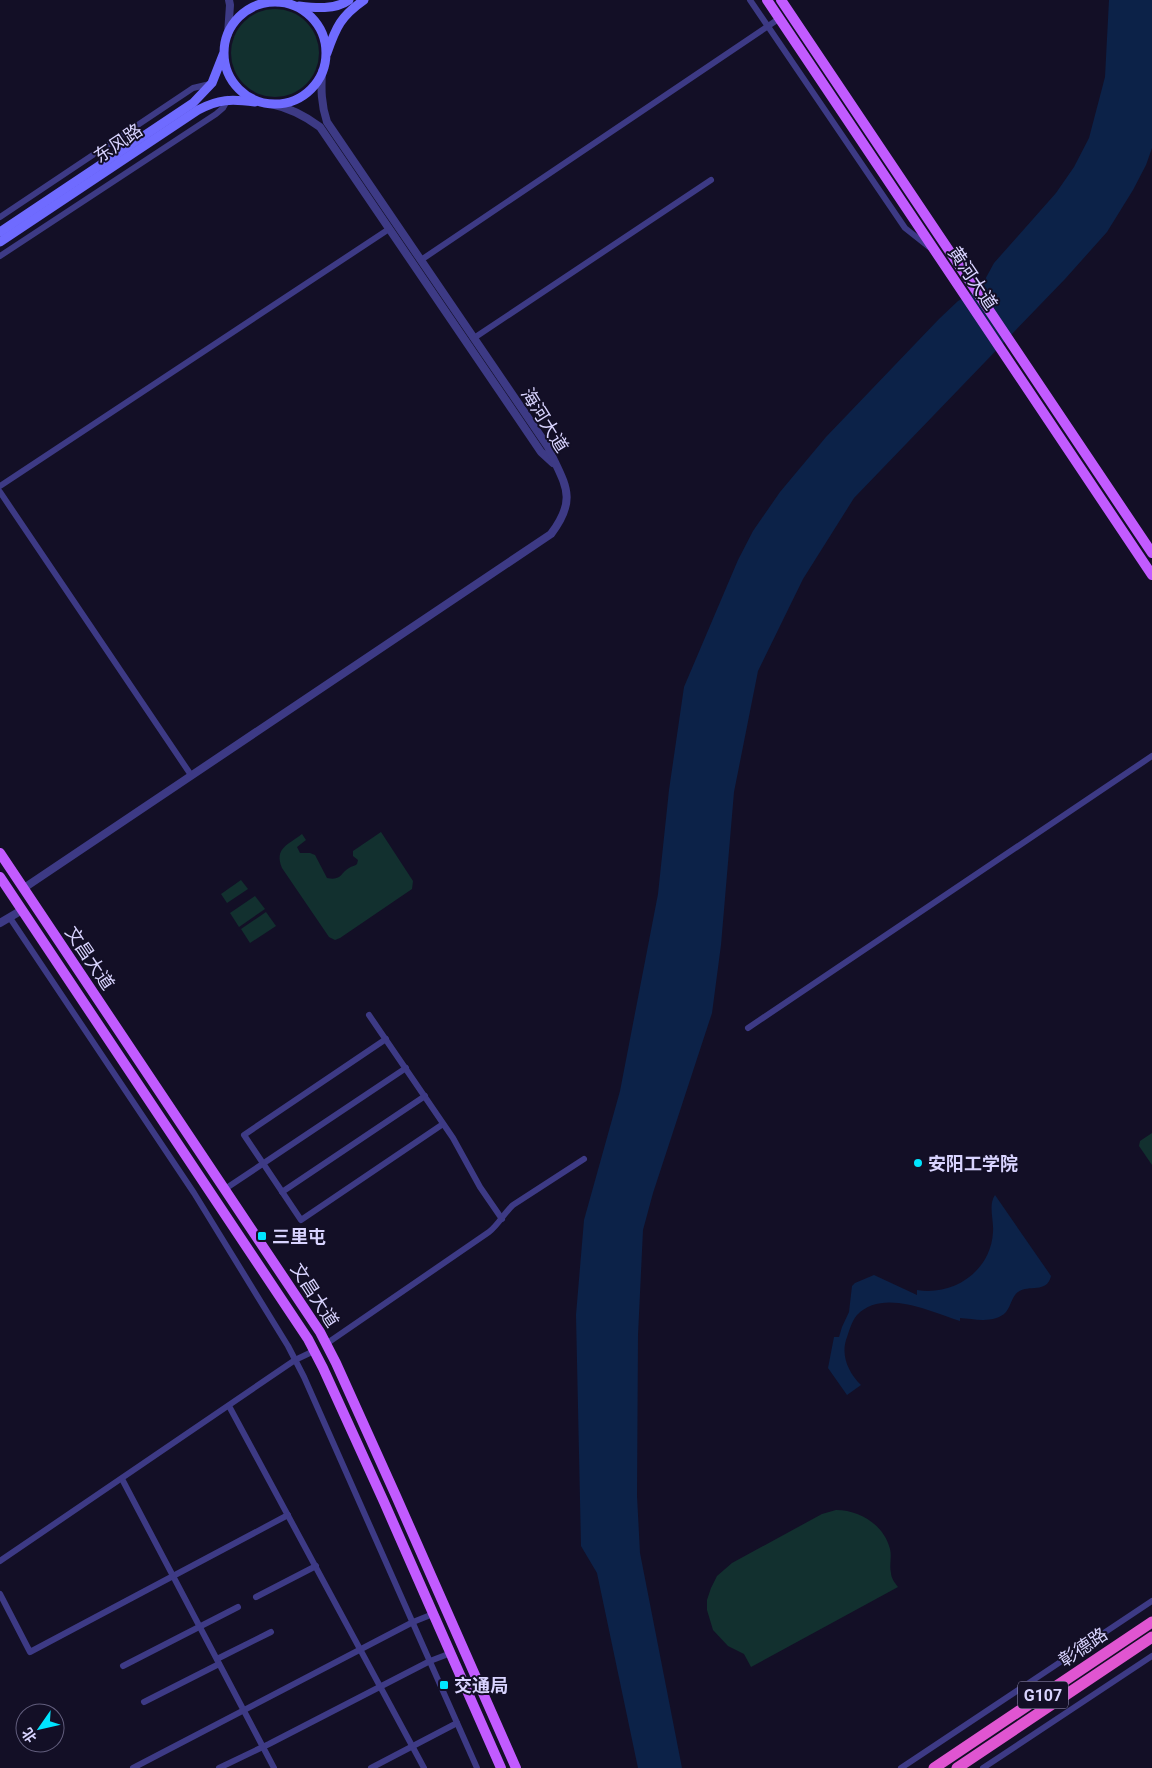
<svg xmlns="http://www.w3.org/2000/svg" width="1152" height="1768" viewBox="0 0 1152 1768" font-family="Roboto,'Noto Sans SC',sans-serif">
  <rect width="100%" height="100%" fill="#130f26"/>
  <g fill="#12302f">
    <circle cx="275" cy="53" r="44"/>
    <path d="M381,832L413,881L412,889L340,938L335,940L329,937L282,868C274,848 288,845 302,834L306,840L297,847L300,853H310L315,855L327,878C342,881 340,873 349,868C352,866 355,866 357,864L358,860L353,856V851Z"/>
    <path d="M241,880L248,889L227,903L221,894Z"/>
    <path d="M255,896L265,909L239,927L230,913Z"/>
    <path d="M266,912L276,926L250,943L241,929Z"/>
    <path d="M1152,1133V1165L1139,1146L1140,1141Z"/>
    <path d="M836,1510C860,1510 884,1525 890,1549C892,1557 889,1565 891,1573C891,1578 895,1583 898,1587L751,1667L744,1654L728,1646L713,1630L707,1610V1600L711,1588L717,1576L732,1563L822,1514Z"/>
  </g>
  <g fill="#0c2248">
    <path d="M1109,0H1152V148L1146,165L1133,190L1107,232L1065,279L854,498L803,579L758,671L734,792L721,945L712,1013L653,1193L643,1230L638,1335L637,1496L640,1553L682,1768H638L597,1573L581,1546L576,1315L584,1220L620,1091L658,894L669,790L684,687L738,560L753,531L780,492L826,437L939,319L958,301L975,292L982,285L994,263L1056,193L1074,167L1089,138L1105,77Z"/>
    <path d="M995,1195L1051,1276C1047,1294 1029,1284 1018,1292C1012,1296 1011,1306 1006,1312C995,1324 974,1319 960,1318V1321C931,1312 883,1288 857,1315C851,1322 849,1332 846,1340C841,1357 849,1373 861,1385L847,1395L828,1368L834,1337H839L842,1327L849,1312L852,1286L855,1283L874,1275L917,1295V1290C954,1296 991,1271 993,1232C994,1220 988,1205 995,1195Z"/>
  </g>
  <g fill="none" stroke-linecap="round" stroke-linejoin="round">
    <g stroke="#3d3a85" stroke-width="6">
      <path d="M750,0L905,228L929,247"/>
      <path d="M0,217L193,88L210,84"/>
      <path d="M0,256L216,114L223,108L228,99"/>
      <path d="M421,260L780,18"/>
      <path d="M474,338L711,180"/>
      <path d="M0,486L389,229"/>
      <path d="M0,492L191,775"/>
      <path d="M10,918L194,1193L288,1346L304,1377L477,1768"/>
      <path d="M369,1015L453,1138L480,1187L502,1219"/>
      <path d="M748,1028L1152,756"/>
      <path d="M386,1039L244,1135L301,1220L443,1124"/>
      <path d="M225,1189L406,1068"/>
      <path d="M282,1192L425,1096"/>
      <path d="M326,1344L489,1232C499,1224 504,1213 513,1205L584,1159"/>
      <path d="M229,1406L424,1768"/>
      <path d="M122,1479L274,1768"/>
      <path d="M0,1561L295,1360L314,1351"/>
      <path d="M0,1594L30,1652L288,1515"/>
      <path d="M256,1597L316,1566"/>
      <path d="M217,1659L271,1632"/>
      <path d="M123,1666L238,1607"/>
      <path d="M144,1702L219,1664"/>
      <path d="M133,1768L413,1622L433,1614"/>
      <path d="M219,1768L269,1744L430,1661L451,1653"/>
      <path d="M371,1768L457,1723"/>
      <path d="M901,1768L1152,1601"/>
      <path d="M983,1768L1152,1656"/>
    </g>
    <g stroke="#3d3a85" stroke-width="8">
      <path d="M272,0L277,2"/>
      <path d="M228,34L230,5L229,0"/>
      <path d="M271,104C290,108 304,115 320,127L541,452L553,463"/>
      <path d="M24,888L551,534C579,497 564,484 548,447L327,122C321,104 321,89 322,71"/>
      <path d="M0,923L22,910"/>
    </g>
    <g stroke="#6f6bff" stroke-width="9">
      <circle cx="275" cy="53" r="51"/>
      <path d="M299,6C315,8 335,10 349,0"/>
      <path d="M327,53C336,27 341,16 364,0"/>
      <path d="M0,232L193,103L212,83L223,55"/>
      <path d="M0,242L198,110C219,99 231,99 255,102"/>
    </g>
    <g stroke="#c25bff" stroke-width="10">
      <path d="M767,0L1152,575"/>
      <path d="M781,0L1152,553"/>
      <path d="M0,853L320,1332L336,1363L396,1496L516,1768"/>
      <path d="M0,877L308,1339L323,1368L384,1502L501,1768"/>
    </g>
    <g stroke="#e055d1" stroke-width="11">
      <path d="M934,1768L1152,1622"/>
      <path d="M957,1768L1152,1637"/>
    </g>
  </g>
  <g fill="#00e5ff" stroke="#130f26" stroke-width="2">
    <circle cx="918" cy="1163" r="5"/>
    <rect x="257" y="1231" width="10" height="10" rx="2.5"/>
    <rect x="439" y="1680" width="10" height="10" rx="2.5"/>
  </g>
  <g text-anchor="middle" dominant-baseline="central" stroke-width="4" stroke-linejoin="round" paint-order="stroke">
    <rect fill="#130f26" stroke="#9e99be" stroke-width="1" x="1018" y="1681.5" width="50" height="27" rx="4"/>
    <g font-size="16" font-weight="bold" fill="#d9d4ff">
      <text x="1043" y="1695">G107</text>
    </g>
    <g font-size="18" fill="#d9d4ff" stroke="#130f26">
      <text transform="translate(118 143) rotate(-34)">东风路</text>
      <text transform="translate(973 278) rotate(56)">黄河大道</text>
      <text transform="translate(545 420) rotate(58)">海河大道</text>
      <text transform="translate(90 958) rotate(56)">文昌大道</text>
      <text transform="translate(315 1295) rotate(57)">文昌大道</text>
      <text transform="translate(1083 1647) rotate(-34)">彰德路</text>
    </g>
    <g font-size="18" font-weight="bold" fill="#d9d4ff" stroke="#130f26" text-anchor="start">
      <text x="928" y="1163">安阳工学院</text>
      <text x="272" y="1236">三里屯</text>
      <text x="454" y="1685">交通局</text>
    </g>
  </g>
  <g transform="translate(40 1728) rotate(236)"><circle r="24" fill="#130f26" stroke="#625e7d"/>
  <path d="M0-4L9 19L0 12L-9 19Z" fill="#00e5ff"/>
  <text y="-8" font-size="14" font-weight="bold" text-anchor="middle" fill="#d9d4ff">北</text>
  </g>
</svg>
